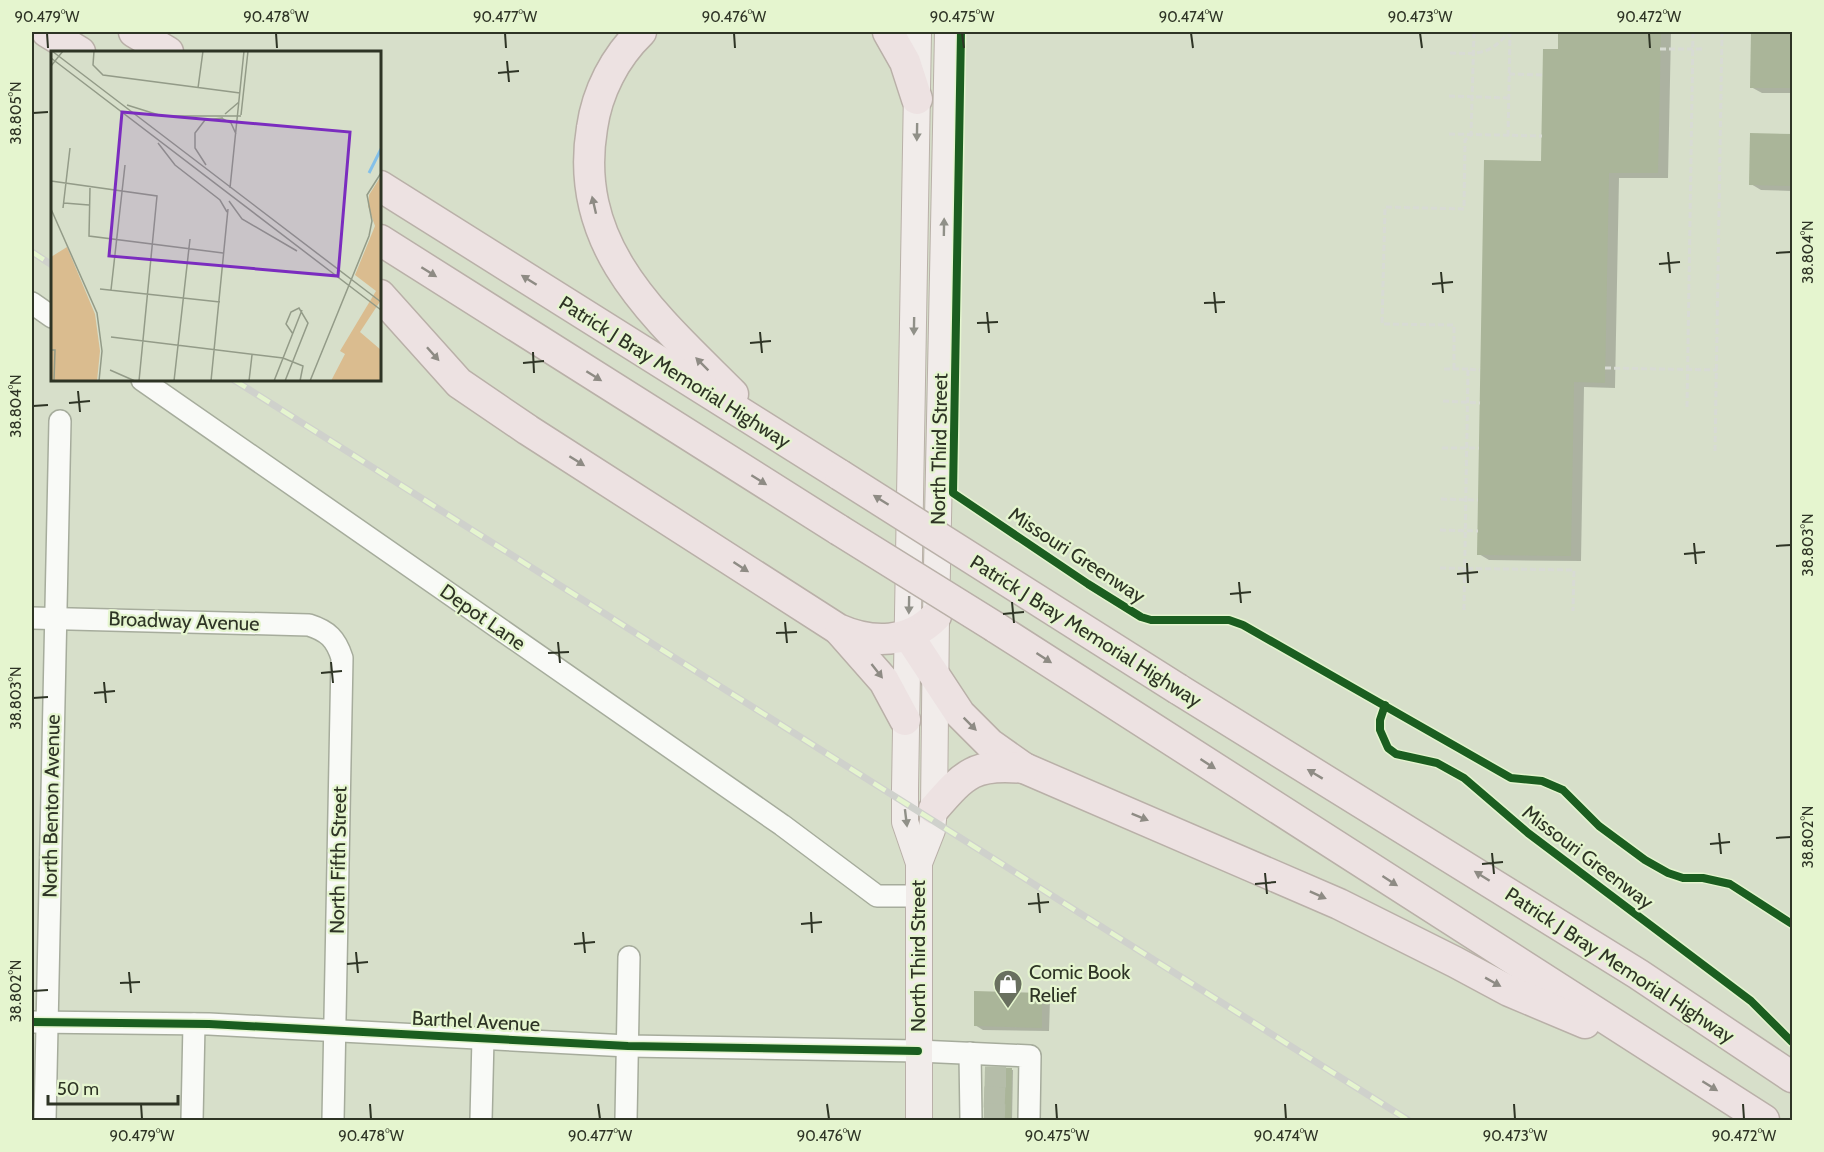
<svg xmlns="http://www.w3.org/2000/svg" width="1824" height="1152" viewBox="0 0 1824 1152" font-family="Cabin,sans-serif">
  <rect width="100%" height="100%" fill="#d7dfca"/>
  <g fill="#0003">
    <path d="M1560,32H1671L1668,178H1619L1615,388L1584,387L1581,561L1489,560L1479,554L1543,163L1560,51Z"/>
    <path d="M1752,32H1792V93H1762L1751,87Z"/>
    <path d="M1752,135L1792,136V191L1761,190L1751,184Z"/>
    <path d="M1042,995L1050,999L1049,1031L983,1030L975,1025Z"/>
    <path d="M987,1068L1013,1070L1012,1120H985Z"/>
  </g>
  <g fill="#aab599">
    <path d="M1558,32H1661L1658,173H1609L1605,383L1574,382L1571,556L1477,555L1484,160L1541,161L1543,49H1558Z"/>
    <path d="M1751,32H1792V88H1750Z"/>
    <path d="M1750,133L1792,134V186L1749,185Z"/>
    <path d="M974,991L1042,993V1028L974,1026Z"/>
    <path d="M985,1067L1012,1068L1011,1120H984Z"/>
  </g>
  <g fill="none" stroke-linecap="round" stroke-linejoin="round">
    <g stroke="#b5bda9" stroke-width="21" stroke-dasharray="21 10" stroke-linecap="butt">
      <path d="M985,1077H1012"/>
      <path d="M984,1097L1011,1098"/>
      <path d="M984,1114L1011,1115"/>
    </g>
    <g stroke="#a6ac9c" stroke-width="24">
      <g id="minor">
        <path d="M32,303L52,317"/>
        <path d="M142,380L782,825L877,896H918"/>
        <path d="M32,618L309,625C328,631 336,639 342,658L333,1120"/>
        <path d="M32,1022L209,1024L628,1046L918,1051L1030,1056L1029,1120"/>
        <path d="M970,1053L971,1120"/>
        <path d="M45,1120L60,421"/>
        <path d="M192,1120L194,1024"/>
        <path d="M481,1120L483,1038"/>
        <path d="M626,1120L629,957"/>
      </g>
    </g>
    <g stroke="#b9b0a8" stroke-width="28">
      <g id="major">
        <path d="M918,32L905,789V822L919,863V1120"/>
        <path d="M919,863L932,830L934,809L936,616L948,32"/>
      </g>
    </g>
    <g stroke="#b9b0a8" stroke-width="33">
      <g id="highway">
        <path d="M47,32L80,52"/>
        <path d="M134,32L168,52"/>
        <path d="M641,32C615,57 597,92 592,128C572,248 657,318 733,394"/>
        <path d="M888,32L905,62L917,99"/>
        <path d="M380,186L840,475"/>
        <path d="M380,240L839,530"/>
        <path d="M380,295L459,383L528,430L838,629C872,644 909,644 936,616"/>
        <path d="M995,627L1764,1120"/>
        <path d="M840,631L884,681L905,720"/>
        <path d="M908,635L960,714L990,744L1024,768L1339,904L1455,962L1509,991L1585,1023"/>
        <path d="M1178,689L1638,974L1792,1077"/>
        <path d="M934,809C965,773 975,763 1024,768"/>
      </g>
    </g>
    <g stroke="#d8dbd4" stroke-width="3" stroke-dasharray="6 3" stroke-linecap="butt">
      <path d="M1660,49H1705"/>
      <path d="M1450,53C1478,54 1490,55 1509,32"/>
      <path d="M1509,74L1543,75"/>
      <path d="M1449,96L1509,98"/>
      <path d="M1449,134L1542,136"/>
      <path d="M1508,136L1510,32"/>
      <path d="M1605,368L1717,370"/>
      <path d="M1444,369H1468"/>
      <path d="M1454,369V325L1382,324L1385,207L1464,209L1465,140L1471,135L1474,32"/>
      <path d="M1443,401L1480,403"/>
      <path d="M1687,407L1693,32"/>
      <path d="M1442,448H1479"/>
      <path d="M1715,451L1722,32"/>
      <path d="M1441,499L1478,500"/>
      <path d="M1440,530L1478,531"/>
      <path d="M1440,568L1574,570L1573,611"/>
      <path d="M1464,610L1468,369L1480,370"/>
    </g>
    <use href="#minor" stroke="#f9faf7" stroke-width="21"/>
    <use href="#major" stroke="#f1ecea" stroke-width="26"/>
    <use href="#highway" stroke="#ede2e2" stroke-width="30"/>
    <g stroke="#cfd1cc" stroke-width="7">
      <g id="rail">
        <path d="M32,252L52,265"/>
        <path d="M234,380L1408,1120"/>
      </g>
    </g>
    <use href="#rail" stroke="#e5f5cf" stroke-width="4.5" stroke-dasharray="14" stroke-linecap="butt"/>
    <g stroke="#b9b0a8" stroke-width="33" stroke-linecap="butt">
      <g id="highway-bridge">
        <path d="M840,475L1178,689"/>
        <path d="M839,530L995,627"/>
      </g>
    </g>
    <use href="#highway-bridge" stroke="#ede2e2" stroke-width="30"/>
    <g stroke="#e5f5cf" stroke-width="11">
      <g id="cycleway">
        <path d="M961,32L953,493L1088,584L1141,617L1151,620H1229L1243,625L1511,778L1542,781L1563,790L1599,826L1645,860L1668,873L1683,878H1703L1730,884L1792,924"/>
        <path d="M1385,705L1380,720V730L1388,748L1396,754L1437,763L1464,778L1528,833L1751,1001L1792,1042"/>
        <path d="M32,1022L209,1024L628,1046L918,1051"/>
      </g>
    </g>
    <use href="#cycleway" stroke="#1b5e20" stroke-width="8"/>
  </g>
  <defs><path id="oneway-solid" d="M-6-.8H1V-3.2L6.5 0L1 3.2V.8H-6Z" transform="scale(1.5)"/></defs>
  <g fill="#909088">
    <use href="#oneway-solid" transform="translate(917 132) rotate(91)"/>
    <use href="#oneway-solid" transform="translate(944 227) rotate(-89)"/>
    <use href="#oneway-solid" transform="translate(914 326) rotate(91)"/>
    <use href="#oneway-solid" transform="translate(909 605) rotate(91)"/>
    <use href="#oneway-solid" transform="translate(906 818) rotate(83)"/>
  </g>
  <g fill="#8e8b84">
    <use href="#oneway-solid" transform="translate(594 205) rotate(-103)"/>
    <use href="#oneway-solid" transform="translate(429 272) rotate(32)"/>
    <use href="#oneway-solid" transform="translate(529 280) rotate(-148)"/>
    <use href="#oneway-solid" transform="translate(433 354) rotate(48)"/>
    <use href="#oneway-solid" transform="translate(702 364) rotate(-135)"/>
    <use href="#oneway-solid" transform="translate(594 376) rotate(32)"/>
    <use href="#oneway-solid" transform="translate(577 461) rotate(32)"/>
    <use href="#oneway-solid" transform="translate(759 480) rotate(32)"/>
    <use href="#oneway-solid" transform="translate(881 500) rotate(-148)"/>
    <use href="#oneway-solid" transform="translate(741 567) rotate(33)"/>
    <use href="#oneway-solid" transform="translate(1044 658) rotate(33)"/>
    <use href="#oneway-solid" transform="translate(877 671) rotate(52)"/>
    <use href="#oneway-solid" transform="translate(970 724) rotate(45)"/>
    <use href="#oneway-solid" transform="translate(1208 764) rotate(33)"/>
    <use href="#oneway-solid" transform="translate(1315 774) rotate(-149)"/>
    <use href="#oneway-solid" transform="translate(1140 817) rotate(22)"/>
    <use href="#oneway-solid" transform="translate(1482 876) rotate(-148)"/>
    <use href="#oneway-solid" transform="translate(1390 881) rotate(33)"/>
    <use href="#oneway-solid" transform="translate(1318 895) rotate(24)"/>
    <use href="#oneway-solid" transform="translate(1493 982) rotate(29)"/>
    <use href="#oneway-solid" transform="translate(1710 1086) rotate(32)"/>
  </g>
  <path fill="none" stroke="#2e3425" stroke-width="2" d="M47,33L48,48M276,33L277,48M505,33L506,48M734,33L735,48M962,33L964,48M1191,33L1193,48M1420,33L1422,48M1649,33L1650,48M507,61L509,82M498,73L519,71M33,113L48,112M1668,252L1670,273M1776,253L1791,252M1659,264L1680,262M1441,272L1443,293M1432,284L1453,282M1214,292L1216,313M1204,303L1225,302M987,312L989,333M977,323L998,322M760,332L762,353M750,343L771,341M533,352L534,373M523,363L544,361M78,391L80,412M69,403L90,401M33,406L48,405M1694,543L1696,564M1776,546L1791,545M1684,554L1705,552M1467,563L1468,583M1457,574L1478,572M1239,582L1241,603M1230,594L1251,592M1012,602L1014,623M1003,614L1024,612M785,622L787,643M776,633L797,632M558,642L560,663M548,653L569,652M331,662L333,683M321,673L342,671M104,682L106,703M94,693L115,691M33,698L48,697M1719,833L1721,854M1776,838L1791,837M1710,844L1730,842M1492,853L1494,874M1482,864L1503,862M1265,873L1267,894M1255,884L1276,882M1038,893L1040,913M1028,904L1049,902M811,912L812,933M801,924L822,922M583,932L585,953M574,944L595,942M356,952L358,973M347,964L368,962M129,972L131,993M120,983L140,982M33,991L48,990M141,1104L142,1119M370,1104L371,1119M598,1104L600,1119M827,1104L829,1119M1056,1104L1057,1119M1285,1104L1286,1119M1514,1104L1515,1119M1743,1104L1744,1119"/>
  <defs>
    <g id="shop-pin" transform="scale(1.5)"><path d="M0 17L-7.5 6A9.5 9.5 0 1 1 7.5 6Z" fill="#69705f" stroke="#e5f5cf"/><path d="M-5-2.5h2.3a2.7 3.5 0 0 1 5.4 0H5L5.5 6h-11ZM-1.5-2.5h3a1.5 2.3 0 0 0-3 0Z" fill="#fff"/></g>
  </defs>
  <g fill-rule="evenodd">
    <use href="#shop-pin" x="1008" y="984"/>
  </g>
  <g text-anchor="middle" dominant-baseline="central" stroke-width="4.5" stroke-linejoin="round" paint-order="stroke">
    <g font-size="20" fill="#2e3425" stroke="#e5f5cf">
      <text transform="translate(675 372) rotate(32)">Patrick J Bray Memorial Highway</text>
      <text transform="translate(939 449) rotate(-89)">North Third Street</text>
      <text transform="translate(1077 555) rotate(33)">Missouri Greenway</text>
      <text transform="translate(483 617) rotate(35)">Depot Lane</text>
      <text transform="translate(184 621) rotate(2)">Broadway Avenue</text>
      <text transform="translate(1086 631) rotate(32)">Patrick J Bray Memorial Highway</text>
      <text transform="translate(51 806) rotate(-89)">North Benton Avenue</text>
      <text transform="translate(1588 857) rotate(37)">Missouri Greenway</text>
      <text transform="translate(338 860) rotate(-89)">North Fifth Street</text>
      <text transform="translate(918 956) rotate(-90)">North Third Street</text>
      <text transform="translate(1620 965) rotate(33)">Patrick J Bray Memorial Highway</text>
      <text transform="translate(476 1021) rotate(3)">Barthel Avenue</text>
    </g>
    <g font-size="20" fill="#2e3425" stroke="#e5f5cf" text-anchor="start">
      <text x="1029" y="972">Comic Book<tspan x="1029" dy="23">Relief</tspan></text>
    </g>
  </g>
  <g transform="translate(51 51)">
    <rect width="330" height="330" fill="#d7dfca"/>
    <path d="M330,125V249L309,281L330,299V330H280L294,303L289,300L325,240L304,224L324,175L317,155L318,144ZM16,196L44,263L49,300L46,330H0V206Z" fill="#dabc8f"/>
    <path fill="none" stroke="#84c0e9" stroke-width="3" d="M318,122L330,98"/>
    <path fill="none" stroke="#939b88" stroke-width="1.5" d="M1,0L330,251M43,0L42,14L52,24L189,42M0,7L330,259M0,15L12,0M147,37L152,0M76,54L111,65H190M174,63L188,51M190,64L197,0M170,67L180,72L185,83M107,92L124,114L169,149L176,161M155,114L144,97V82L154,69L172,67M0,130L106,145L88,330M39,137L38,185L172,202M179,137L193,0M178,150L191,168L246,200M13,152L38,154M12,157L19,97M0,158L46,262L51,300L48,330M49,238L169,251M60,239L74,114M60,286L232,307L252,315L249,330M0,299H4L3,330M59,319L84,330M123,330L139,188M160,330L177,158M198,330L201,304M223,330L251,259M234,330L257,272L248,257L240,261L235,273L242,283M259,330L318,185L321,170L316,144L330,122"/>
    <path fill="#7b2cbf" fill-opacity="0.15" stroke="#7b2cbf" stroke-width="3" d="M71,61L299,81L287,225L58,205Z"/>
    <rect width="330" height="330" fill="none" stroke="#2e3425" stroke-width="3"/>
  </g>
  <rect width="1824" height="1152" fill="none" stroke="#e5f5cf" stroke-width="66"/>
  <path d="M48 1095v9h130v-9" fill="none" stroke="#2e3425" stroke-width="3"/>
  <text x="57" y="1095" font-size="18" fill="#2e3425" stroke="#e5f5cf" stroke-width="4.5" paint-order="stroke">50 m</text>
  <rect x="33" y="33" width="1758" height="1086" fill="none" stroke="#2e3425" stroke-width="2"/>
  <g font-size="15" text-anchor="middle" fill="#2e3425">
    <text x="47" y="22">90.479°W</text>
    <text x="276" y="22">90.478°W</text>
    <text x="505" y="22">90.477°W</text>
    <text x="734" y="22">90.476°W</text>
    <text x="962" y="22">90.475°W</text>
    <text x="1191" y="22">90.474°W</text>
    <text x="1420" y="22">90.473°W</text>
    <text x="1649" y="22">90.472°W</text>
    <text transform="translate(16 113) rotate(-90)" y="5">38.805°N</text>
    <text transform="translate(1808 252) rotate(-90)" y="5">38.804°N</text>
    <text transform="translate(16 406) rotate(-90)" y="5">38.804°N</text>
    <text transform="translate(1808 545) rotate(-90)" y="5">38.803°N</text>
    <text transform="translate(16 698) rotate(-90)" y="5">38.803°N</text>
    <text transform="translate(1808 837) rotate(-90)" y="5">38.802°N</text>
    <text transform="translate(16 991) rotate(-90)" y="5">38.802°N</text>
    <text x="142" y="1141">90.479°W</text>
    <text x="371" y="1141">90.478°W</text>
    <text x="600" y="1141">90.477°W</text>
    <text x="829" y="1141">90.476°W</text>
    <text x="1057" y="1141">90.475°W</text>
    <text x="1286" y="1141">90.474°W</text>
    <text x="1515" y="1141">90.473°W</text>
    <text x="1744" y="1141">90.472°W</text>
  </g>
</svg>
